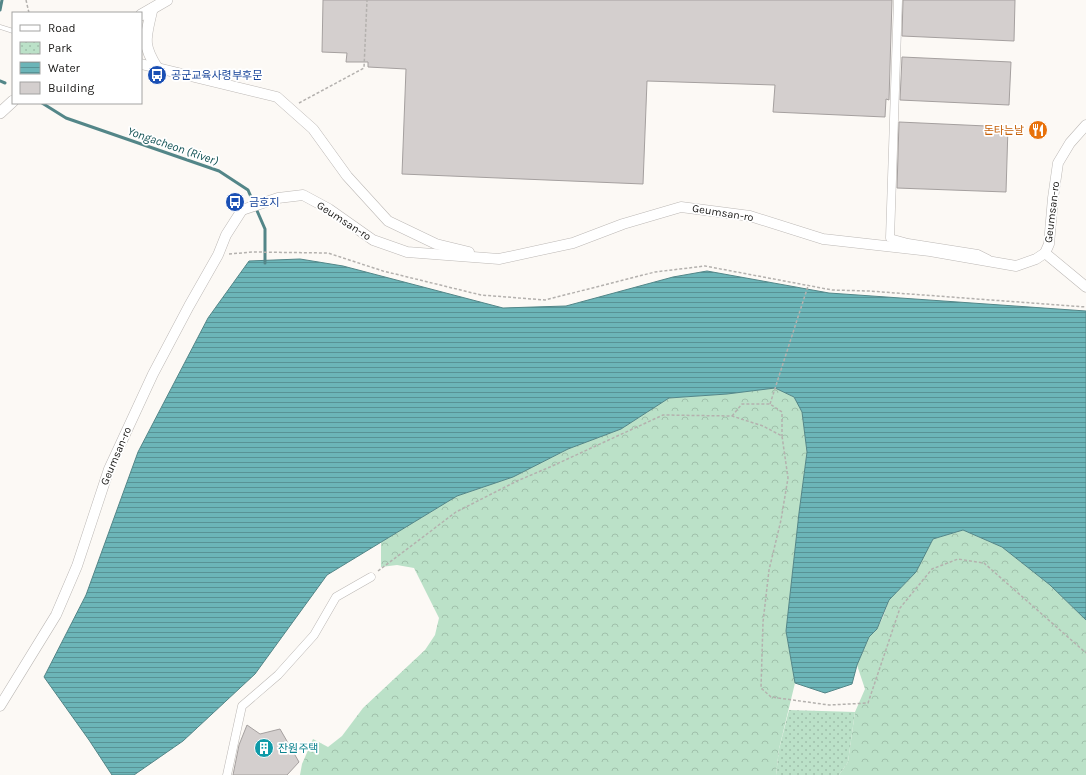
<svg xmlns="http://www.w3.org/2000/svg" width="1086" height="775" viewBox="0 0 1086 775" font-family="Karla,'Noto Sans KR',sans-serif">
  <defs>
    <pattern id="forest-crowns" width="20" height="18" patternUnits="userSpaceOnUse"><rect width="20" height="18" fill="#bbe1c8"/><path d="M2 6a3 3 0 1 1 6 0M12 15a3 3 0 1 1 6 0" fill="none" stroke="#a0c0ab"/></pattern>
    <pattern id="park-dots" width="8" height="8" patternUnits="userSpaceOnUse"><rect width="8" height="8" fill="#bbe1c8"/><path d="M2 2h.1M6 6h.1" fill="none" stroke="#a0c0ab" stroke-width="1.8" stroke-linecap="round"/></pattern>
    <pattern id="water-rules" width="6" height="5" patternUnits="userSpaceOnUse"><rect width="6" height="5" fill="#6cb5b8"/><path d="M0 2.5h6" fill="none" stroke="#589295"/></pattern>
  </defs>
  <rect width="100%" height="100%" fill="#fcf9f5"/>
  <g fill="url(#forest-crowns)">
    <path d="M775,388L794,397L802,412L807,452L799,513L786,631L795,683L779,749L776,775H300L302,764L313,739L328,747L342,736L363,708L425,650L435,635L439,618L414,568L397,565L381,567V542L457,496L513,477L568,449L621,429L669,398L727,394Z"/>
    <path d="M963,530L1002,547L1050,585L1086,620V775H839L848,762L855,712L865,689L857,665L869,637L877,629L883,617L889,600L916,572L933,539Z"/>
  </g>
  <path fill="url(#park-dots)" d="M789,710L855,712L848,762L839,775H776L779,749Z"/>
  <path fill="url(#water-rules)" stroke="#538688" d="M300,259L343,266L503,308L566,306L673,277L707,271L829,293L1086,311V620L1050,585L1002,547L963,530L933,539L916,572L889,600L877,629L869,637L857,665L852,684L825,693L795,683L786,631L799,513L807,452L802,412L794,397L775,388L727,394L669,398L621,429L568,449L513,477L457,496L327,575L255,674L183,741L134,775H112L89,740L44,677L86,595L138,452L208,318L249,261Z"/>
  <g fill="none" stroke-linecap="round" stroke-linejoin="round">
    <g stroke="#538688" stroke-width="3">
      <path d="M0,10L2,0"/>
      <path d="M0,81L5,83"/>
      <path d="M42,103L66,118L219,171L248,190L265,229V263"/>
    </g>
  </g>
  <g fill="#d4cfce" stroke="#a5a09f">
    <path d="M323,0H892L889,100L886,99L885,117L773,112L775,85L647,81L643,184L402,174L406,69L368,67V62H346L347,53L322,52Z"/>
    <path d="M903,0H1015L1014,41L902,36Z"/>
    <path d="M902,57L1011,62L1009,105L900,100Z"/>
    <path d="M899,122L1008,127L1006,192L897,188Z"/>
    <path d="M247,725L260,734L280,729L299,762L287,775H233L239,745Z"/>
  </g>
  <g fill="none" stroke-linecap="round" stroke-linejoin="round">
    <g stroke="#bcb8b5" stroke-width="5">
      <path id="service" d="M0,27L13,31"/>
    </g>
    <g stroke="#bcb8b5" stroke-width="9">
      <g id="minor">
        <path d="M898,0L890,238L908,243L978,254L988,259"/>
        <path d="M227,775L242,706L278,675L314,635L336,597L371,577"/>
      </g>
    </g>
    <g stroke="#bcb8b5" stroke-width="11">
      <g id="tertiary">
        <path d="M141,64L277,97L313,129L347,176L388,221L436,244L469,252"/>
        <path d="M1045,253L1086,287"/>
        <path d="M0,706L56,615L77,566L109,469L153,374L189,306L218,255L226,235L242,210L278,198L303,195L329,209L373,240L407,252L499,259L573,243L623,224L681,207L750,216L823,239L930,251L1016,266L1036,259L1045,253L1049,244L1053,198L1058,163L1070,143L1086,125"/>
      </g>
    </g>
    <g stroke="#bcb8b5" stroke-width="12">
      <g id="secondary">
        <path d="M152,9C146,37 141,43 157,68"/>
        <path d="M141,15L167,0"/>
        <path d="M0,113L13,101"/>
      </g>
    </g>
    <g stroke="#b4b1ae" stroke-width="1.5" stroke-dasharray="3 2" stroke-linecap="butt">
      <path d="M26,0L29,13"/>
      <path d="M299,103L364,68L367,0"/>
      <path d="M229,254L253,252L328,253L383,271L481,295L545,300L655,272L705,266L832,290L869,291L1086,307"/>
      <path d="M770,404L808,286"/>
      <path d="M732,416L742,404H770L782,412V436"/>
      <path d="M378,571L456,512L517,481L550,467L663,415L732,416L763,426L782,436L788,478L781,520L769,570L763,622L761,688L771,697L829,705L868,703L900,608L932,569L958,559L984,563L1086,653"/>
    </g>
    <use href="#service" stroke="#fff" stroke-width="4"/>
    <use href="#minor" stroke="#fff" stroke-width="8"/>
    <use href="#tertiary" stroke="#fff" stroke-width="10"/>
    <use href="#secondary" stroke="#fff" stroke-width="11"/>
  </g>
  <defs>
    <g id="bus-disc" transform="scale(1)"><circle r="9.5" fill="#1a4fb4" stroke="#fff"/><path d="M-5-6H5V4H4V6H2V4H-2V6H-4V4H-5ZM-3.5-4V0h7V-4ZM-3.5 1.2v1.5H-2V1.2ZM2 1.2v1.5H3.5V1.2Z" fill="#fff"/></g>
    <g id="restaurant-disc" transform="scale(1)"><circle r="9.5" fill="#e8710a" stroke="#fff"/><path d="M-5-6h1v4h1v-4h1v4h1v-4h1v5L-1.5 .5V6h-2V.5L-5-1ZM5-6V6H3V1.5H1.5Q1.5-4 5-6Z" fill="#fff"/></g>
    <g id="building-disc" transform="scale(1)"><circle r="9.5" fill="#0f9aa8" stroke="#fff"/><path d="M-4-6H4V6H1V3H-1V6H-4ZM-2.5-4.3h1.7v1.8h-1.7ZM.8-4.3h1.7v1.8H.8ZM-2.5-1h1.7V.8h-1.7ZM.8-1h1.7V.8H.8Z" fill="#fff"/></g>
  </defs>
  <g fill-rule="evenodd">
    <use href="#bus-disc" x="157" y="75"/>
    <use href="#restaurant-disc" x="1038" y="130"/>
    <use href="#bus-disc" x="235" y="202"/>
    <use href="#building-disc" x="264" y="748"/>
  </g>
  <g text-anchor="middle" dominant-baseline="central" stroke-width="3.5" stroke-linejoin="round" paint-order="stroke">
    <g font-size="11" fill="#164399" stroke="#fff" text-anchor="start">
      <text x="171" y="75">공군교육사령부후문</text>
      <text x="249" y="202">금호지</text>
    </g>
    <g font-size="11" fill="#c56008" stroke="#fff" text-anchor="end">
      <text x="1024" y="130">돈타는날</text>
    </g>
    <g font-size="11" fill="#1a1917" stroke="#fff">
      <text transform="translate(1052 212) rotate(-83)">Geumsan-ro</text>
      <text transform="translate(723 213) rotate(9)">Geumsan-ro</text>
      <text transform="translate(344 221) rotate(33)">Geumsan-ro</text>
      <text transform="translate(116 456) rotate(-67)">Geumsan-ro</text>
    </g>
    <g font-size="11" fill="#0d838f" stroke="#fff" text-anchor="start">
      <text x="278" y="748">잔원주택</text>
    </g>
    <g font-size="12" font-style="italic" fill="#135355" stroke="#fff">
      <text transform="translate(173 146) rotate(19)">Yongacheon (River)</text>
    </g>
  </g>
  <rect x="12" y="12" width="130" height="92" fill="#ffffff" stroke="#a3a3a2"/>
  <rect x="20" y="25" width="20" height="6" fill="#ffffff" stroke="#a3a3a2"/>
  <text x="48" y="32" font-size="12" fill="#1a1917">Road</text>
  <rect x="20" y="42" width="20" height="12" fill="url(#park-dots)" stroke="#a3a3a2"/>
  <text x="48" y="52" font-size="12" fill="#1a1917">Park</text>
  <rect x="20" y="62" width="20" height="12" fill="url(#water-rules)" stroke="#a3a3a2"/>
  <text x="48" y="72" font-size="12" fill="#1a1917">Water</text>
  <rect x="20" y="82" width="20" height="12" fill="#d4cfce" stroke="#a3a3a2"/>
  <text x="48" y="92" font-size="12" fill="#1a1917">Building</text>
</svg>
